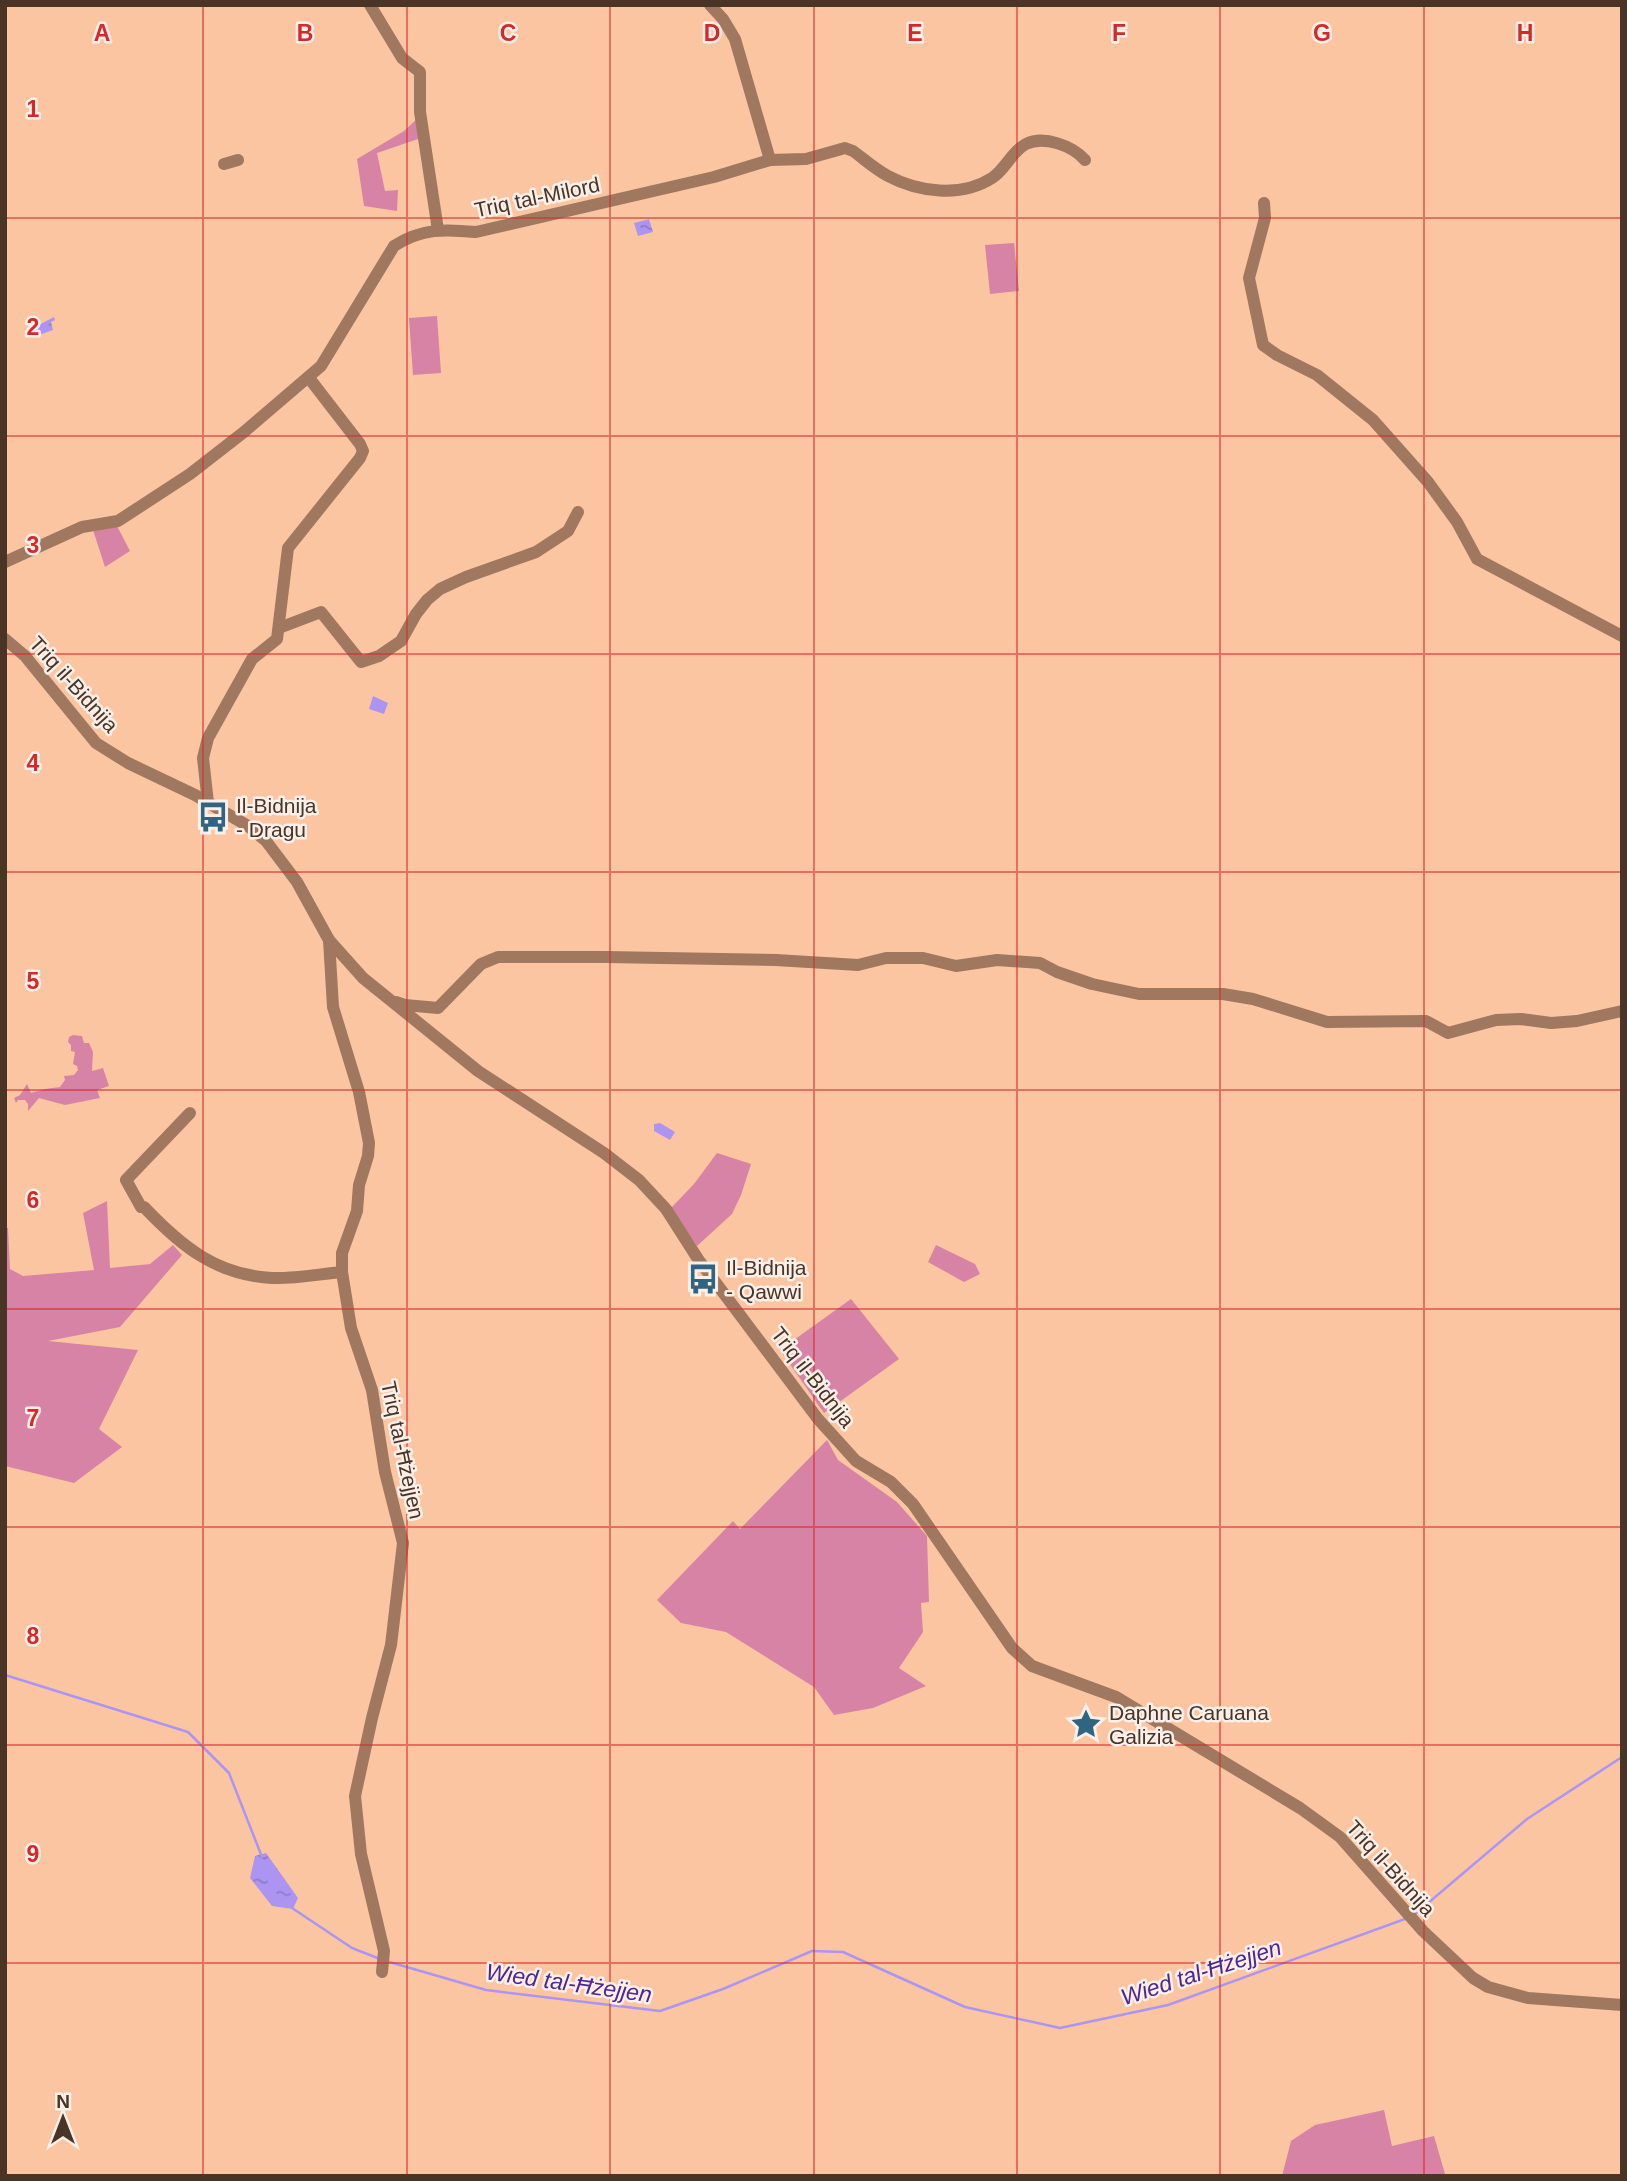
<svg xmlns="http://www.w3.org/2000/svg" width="1627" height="2181" viewBox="0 0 1627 2181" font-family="Helvetica,sans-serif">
  <defs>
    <pattern id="water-ripples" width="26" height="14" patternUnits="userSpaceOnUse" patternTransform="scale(1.75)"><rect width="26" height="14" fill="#ac95f2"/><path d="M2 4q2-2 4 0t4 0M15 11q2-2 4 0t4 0" fill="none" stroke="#8e7ac4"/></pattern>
  </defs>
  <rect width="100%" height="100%" fill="#fbc5a2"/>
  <g fill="#d783a5">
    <path d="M416,120L421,138L377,153L385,191L398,190L397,211L364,206L357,159L404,131Z"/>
    <path d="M1014,243L1019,291L990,294L985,245Z"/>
    <path d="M437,316L441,373L413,375L409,318Z"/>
    <path d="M117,526L130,551L105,567L93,530Z"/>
    <path d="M73,1035L82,1036L84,1043H89L93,1052L92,1071L103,1068L109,1086L97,1090L100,1098L65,1105L39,1098L28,1111V1104L25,1100H18L16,1103L14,1098L20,1095L27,1084L31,1093L45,1089L60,1087L65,1080L64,1076L74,1075L78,1070L77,1066L73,1064L75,1052L71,1051V1045L68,1042L69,1037Z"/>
    <path d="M717,1153L751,1164L741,1195L732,1214L697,1246L671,1208L694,1184Z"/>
    <path d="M107,1201L110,1268L150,1264L173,1245L182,1255L120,1327L48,1341L138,1350L99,1429L122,1447L74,1483L5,1466V1228H8L10,1269L23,1276L94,1270L83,1213Z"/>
    <path d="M936,1245L975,1264L980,1274L964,1282L928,1262Z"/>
    <path d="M851,1299L899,1359L824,1413L780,1350Z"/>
    <path d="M827,1440L838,1460L897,1502L927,1536L929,1602L921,1603L923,1632L899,1668L926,1686L873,1708L834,1715L814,1687L726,1632L681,1623L657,1600L733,1521L740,1529Z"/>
    <path d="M1384,2110L1392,2146L1434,2136L1445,2174L1440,2176H1282L1291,2141L1315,2125Z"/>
  </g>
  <g fill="url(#water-ripples)">
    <path d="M649,219L653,232L638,236L634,223Z"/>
    <path d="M54,317L55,320L51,322L53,330L36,336L33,328Z"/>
    <path d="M373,696L388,703L384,714L369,709Z"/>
    <path d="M660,1123L675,1132L670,1140L654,1131V1124Z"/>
    <path d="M266,1853L298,1898L293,1909L272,1906L250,1878L255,1856Z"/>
  </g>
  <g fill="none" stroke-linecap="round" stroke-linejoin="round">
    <g stroke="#ac95f2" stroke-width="2.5">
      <path d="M5,1675L188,1732L229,1773L262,1857"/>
      <path d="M292,1908L352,1948L380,1959"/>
      <path d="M1414,1915L1527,1819L1622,1757"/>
      <path d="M386,1961L486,1990L660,2011L723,1989L812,1951L843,1952L965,2007L1060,2028L1168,2005L1405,1919"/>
    </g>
    <g stroke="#9f785f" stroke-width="12">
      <path d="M370,5L402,58L420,72V112L438,230"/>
      <path d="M710,5L723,19L735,39L770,160"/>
      <path d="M224,164L238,160"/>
      <path d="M1264,203L1265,218L1249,278L1263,345L1277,355L1317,375L1373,420L1428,482L1457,522L1477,559L1622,636"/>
      <path d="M5,562L82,527L118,521L190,474L244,432L321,366L394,246C422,228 445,229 476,232L714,177L770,160L806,159L845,148L853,151C864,159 875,169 888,176C918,192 961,198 992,178C1005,170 1012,151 1026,144C1044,135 1073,146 1085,160"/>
      <path d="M279,628L321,612L361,662L379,656L401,641L416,614L427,600L440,589L466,577L536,552L568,531L578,512"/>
      <path d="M5,639L25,656L96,743L128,763L195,795L248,826L266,841L297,882L329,940L363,978L478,1071L604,1153L639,1180L666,1209L698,1259L818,1419L856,1461L891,1482L913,1504L1012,1648L1032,1666L1116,1697L1300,1808L1340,1837L1423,1931L1473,1978L1488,1987L1528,1998L1622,2005"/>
      <path d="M208,803L203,758L208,738L252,659L277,639L288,548L360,458L363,451L360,444L309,378"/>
      <path d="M329,940L333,1007L359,1092L369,1143L368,1156L359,1185L357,1211L342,1253V1272L351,1328L372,1390L385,1472L403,1543L391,1645L372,1718L355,1796L361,1854L384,1951L382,1972"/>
      <path d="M396,1002L405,1005L438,1008L481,964L498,957H606L776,960L858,965L886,958H923L956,966L997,960L1040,963L1057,972L1092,984L1139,994H1223L1253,999L1327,1022L1426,1021L1448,1033L1496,1020L1521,1019L1551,1023L1577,1021L1622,1011"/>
      <path d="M190,1113L126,1180L141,1207H144C181,1246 216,1275 272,1278C295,1279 319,1274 342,1272"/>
    </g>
  </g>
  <path fill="none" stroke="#d62828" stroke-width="2" stroke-opacity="0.55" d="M203,5V2176M407,5V2176M610,5V2176M814,5V2176M1017,5V2176M1220,5V2176M1424,5V2176M5,218H1622M5,436H1622M5,654H1622M5,872H1622M5,1090H1622M5,1309H1622M5,1527H1622M5,1745H1622M5,1963H1622"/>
  <defs>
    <g id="bus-bare" transform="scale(2.415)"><path d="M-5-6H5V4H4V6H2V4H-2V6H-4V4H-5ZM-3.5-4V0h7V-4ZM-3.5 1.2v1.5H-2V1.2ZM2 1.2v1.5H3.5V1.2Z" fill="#306581" stroke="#fbf0e9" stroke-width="2.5" paint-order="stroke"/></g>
    <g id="sight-bare" transform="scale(2.415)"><path d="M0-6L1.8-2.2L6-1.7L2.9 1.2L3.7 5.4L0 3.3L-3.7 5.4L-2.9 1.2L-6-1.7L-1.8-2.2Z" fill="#306581" stroke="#fbf0e9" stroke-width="2.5" paint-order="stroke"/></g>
  </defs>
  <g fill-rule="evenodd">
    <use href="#bus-bare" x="213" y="817"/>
    <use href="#bus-bare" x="703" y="1279"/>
    <use href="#sight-bare" x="1086" y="1724"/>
  </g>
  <g text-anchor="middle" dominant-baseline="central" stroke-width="5" stroke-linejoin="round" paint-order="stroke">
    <g font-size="21" fill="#493426" stroke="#fbf0e9">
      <text transform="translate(537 197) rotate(-12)">Triq tal-Milord</text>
      <text transform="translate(74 684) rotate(48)">Triq il-Bidnija</text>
      <text transform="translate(813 1377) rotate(52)">Triq il-Bidnija</text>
      <text transform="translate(403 1450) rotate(78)">Triq tal-Ħżejjen</text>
      <text transform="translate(1391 1868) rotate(48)">Triq il-Bidnija</text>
    </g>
    <g font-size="21" fill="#493426" stroke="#fbf0e9" text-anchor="start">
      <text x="236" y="805">Il-Bidnija<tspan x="236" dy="24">- Dragu</tspan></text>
      <text x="726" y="1267">Il-Bidnija<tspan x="726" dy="24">- Qawwi</tspan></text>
      <text x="1109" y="1712">Daphne Caruana<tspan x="1109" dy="24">Galizia</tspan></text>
    </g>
    <g font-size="23" font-style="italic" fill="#4e2792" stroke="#fbf0e9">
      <text transform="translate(1201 1972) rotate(-18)">Wied tal-Ħżejjen</text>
      <text transform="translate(569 1983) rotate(8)">Wied tal-Ħżejjen</text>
    </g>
  </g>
  <g font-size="23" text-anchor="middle" font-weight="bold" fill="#d62828" stroke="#fbf0e9" stroke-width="5" stroke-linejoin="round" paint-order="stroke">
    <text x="102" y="41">A</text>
    <text x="305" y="41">B</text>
    <text x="508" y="41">C</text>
    <text x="712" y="41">D</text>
    <text x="915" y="41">E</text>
    <text x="1119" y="41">F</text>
    <text x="1322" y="41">G</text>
    <text x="1525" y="41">H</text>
    <text x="33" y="117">1</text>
    <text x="33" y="335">2</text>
    <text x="33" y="553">3</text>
    <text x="33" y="771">4</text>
    <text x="33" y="989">5</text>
    <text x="33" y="1208">6</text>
    <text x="33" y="1426">7</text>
    <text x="33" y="1644">8</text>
    <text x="33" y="1862">9</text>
  </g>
  <rect width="1627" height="2181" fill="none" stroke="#493426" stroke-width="14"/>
  <g transform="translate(63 2118)" stroke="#fbf0e9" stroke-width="5" paint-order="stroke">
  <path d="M0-5L12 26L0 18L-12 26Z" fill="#493426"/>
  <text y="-10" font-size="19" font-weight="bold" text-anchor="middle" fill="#493426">N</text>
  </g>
</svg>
